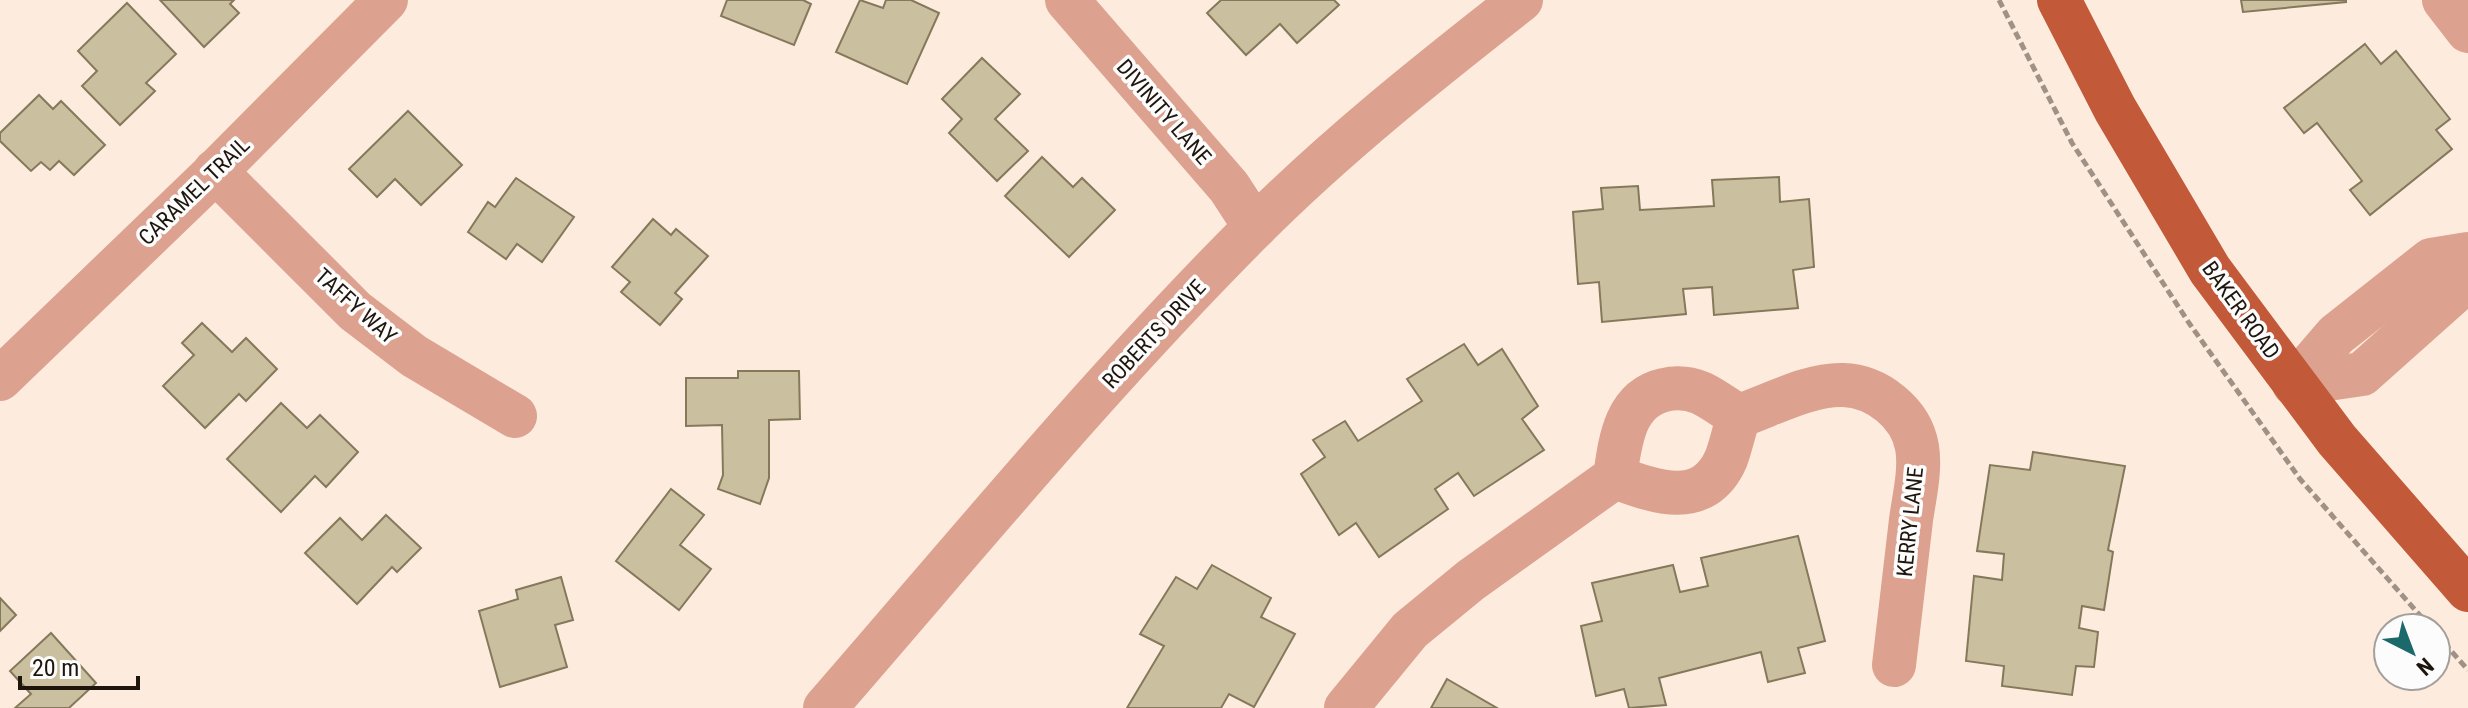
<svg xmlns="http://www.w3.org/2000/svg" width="2468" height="708" viewBox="0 0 2468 708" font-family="'Roboto Condensed',sans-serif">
  <rect width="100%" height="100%" fill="#fdecdd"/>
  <g fill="#cabf9f" stroke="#84795b" stroke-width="2">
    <path d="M160,0H234L230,4L239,13L204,47Z"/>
    <path d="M727,0H803L811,4L794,45L721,16Z"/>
    <path d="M860,0L883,8L886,0H911L939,13L907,84L836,52Z"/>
    <path d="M1221,0H1334L1339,5L1297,43L1280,24L1246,55L1207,13Z"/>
    <path d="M2241,0H2346V2L2243,12Z"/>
    <path d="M127,3L176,54L146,83L155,91L120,125L82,86L97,71L78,51Z"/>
    <path d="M2365,44L2381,64L2396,51L2450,119L2436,130L2452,149L2370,215L2350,190L2362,181L2317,123L2304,133L2284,108Z"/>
    <path d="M982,58L1020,94L995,119L1028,151L997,181L949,133L962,119L942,99Z"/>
    <path d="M39,95L53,109L61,101L105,145L74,175L59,161L50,170L41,162L31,171L0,141V133Z"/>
    <path d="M408,111L462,165L421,205L395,179L377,197L349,169Z"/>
    <path d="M1042,157L1073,187L1082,178L1115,210L1069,257L1005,196Z"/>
    <path d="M1779,177L1780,202L1809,199L1814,267L1793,270L1798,308L1714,315L1712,287L1683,289L1686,314L1602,322L1599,282L1578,284L1573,212L1603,209L1601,188L1638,186L1640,210L1714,206L1712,180Z"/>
    <path d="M516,178L574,217L542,262L517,244L506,259L468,232L488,202L495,207Z"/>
    <path d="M653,219L671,235L676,229L708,256L675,293L682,299L660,325L621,292L630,282L612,267Z"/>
    <path d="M202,323L232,352L246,338L277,369L246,401L239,394L205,428L163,386L194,355L182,343Z"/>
    <path d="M1464,344L1478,365L1502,349L1538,406L1522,419L1544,450L1474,496L1458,473L1435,489L1448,509L1379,557L1356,523L1339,535L1301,474L1325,457L1313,440L1345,421L1358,441L1422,401L1407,379Z"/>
    <path d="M738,371H799L800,419L769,420V478L760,504L718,489L723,475L722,425L686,426V378H738Z"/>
    <path d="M281,403L307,428L320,415L358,452L326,487L315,476L281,512L227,459Z"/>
    <path d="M2033,452L2125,466L2108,550L2113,552L2104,610L2082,606L2079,628L2098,632L2094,667L2076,666L2072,695L2002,686L2004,666L1966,661L1974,576L2002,580L2004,554L1977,551L1990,465L2030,470Z"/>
    <path d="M671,489L704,515L680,545L711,569L679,610L616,561Z"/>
    <path d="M386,515L421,548L397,572L392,567L357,604L305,553L340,518L362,540Z"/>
    <path d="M1798,536L1825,641L1798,648L1805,673L1768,682L1761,652L1659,678L1666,705L1629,708L1624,689L1596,696L1581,626L1602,621L1592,583L1673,565L1680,592L1708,586L1701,558Z"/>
    <path d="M1212,565L1271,598L1261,617L1295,634L1254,707L1229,694L1221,708H1127L1164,646L1140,634L1176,577L1197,589Z"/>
    <path d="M561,577L573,620L555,625L567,667L500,687L479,611L518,599L516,590Z"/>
    <path d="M0,598L16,615L0,631Z"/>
    <path d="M51,633L96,683L69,708H15L31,694L10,671Z"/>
    <path d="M1447,679L1497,708H1431Z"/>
  </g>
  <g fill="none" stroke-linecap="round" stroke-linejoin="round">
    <g stroke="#9f9185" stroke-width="5" stroke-dasharray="8 4" stroke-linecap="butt">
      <path d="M1999,0L2072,143L2189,323L2300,479L2431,628"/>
      <path d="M2436,634L2468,670"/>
    </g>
    <g stroke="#dca18f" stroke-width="44">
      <path d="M1067,0L1229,187L1255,227"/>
      <path d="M2444,0L2468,31"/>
      <path d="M215,171L355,311L414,356L515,416"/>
      <path d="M0,379L211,176L386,0"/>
      <path d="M2294,384L2336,335L2431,260L2468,254"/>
      <path d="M2294,384L2362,374L2454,292L2468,270"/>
      <path d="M1615,477C1653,491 1703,511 1726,459C1731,446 1734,430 1739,416"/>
      <path d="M825,708C966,546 1102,380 1254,228C1337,145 1429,72 1521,0"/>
      <path d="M1346,708L1410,630L1471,580L1615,477C1620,443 1624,399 1664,390C1676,387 1689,388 1701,393C1714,399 1726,409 1739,416C1771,405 1809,384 1843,385C1877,386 1911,413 1917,447C1921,470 1914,498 1911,520C1905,568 1900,617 1894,665"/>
    </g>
    <path stroke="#c25939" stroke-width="44" d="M2059,0L2115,109L2210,270L2337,440L2468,590"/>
  </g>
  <g text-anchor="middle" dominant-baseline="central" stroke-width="7" stroke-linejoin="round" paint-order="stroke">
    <g font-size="22" fill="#1e150c" stroke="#fcfcfc">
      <text transform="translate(1164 112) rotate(49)">DIVINITY LANE</text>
      <text transform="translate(194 191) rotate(-44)">CARAMEL TRAIL</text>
      <text transform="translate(356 306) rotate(42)">TAFFY WAY</text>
      <text transform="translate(2241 310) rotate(54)">BAKER ROAD</text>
      <text transform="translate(1154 334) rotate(-47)">ROBERTS DRIVE</text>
      <text transform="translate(1910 522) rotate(-84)">KERRY LANE</text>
    </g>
  </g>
  <g transform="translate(2412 652) rotate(138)"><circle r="38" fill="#fcfcfc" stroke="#a3a09c" stroke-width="2"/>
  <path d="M0-6L14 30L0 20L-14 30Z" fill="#1c696c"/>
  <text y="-12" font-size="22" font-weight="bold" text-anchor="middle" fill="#1e150c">N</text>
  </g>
  <path d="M20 676v12h118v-12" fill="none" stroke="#1e150c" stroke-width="4"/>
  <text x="32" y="676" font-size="24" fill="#1e150c" stroke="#fcfcfc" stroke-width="6" paint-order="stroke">20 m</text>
</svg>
